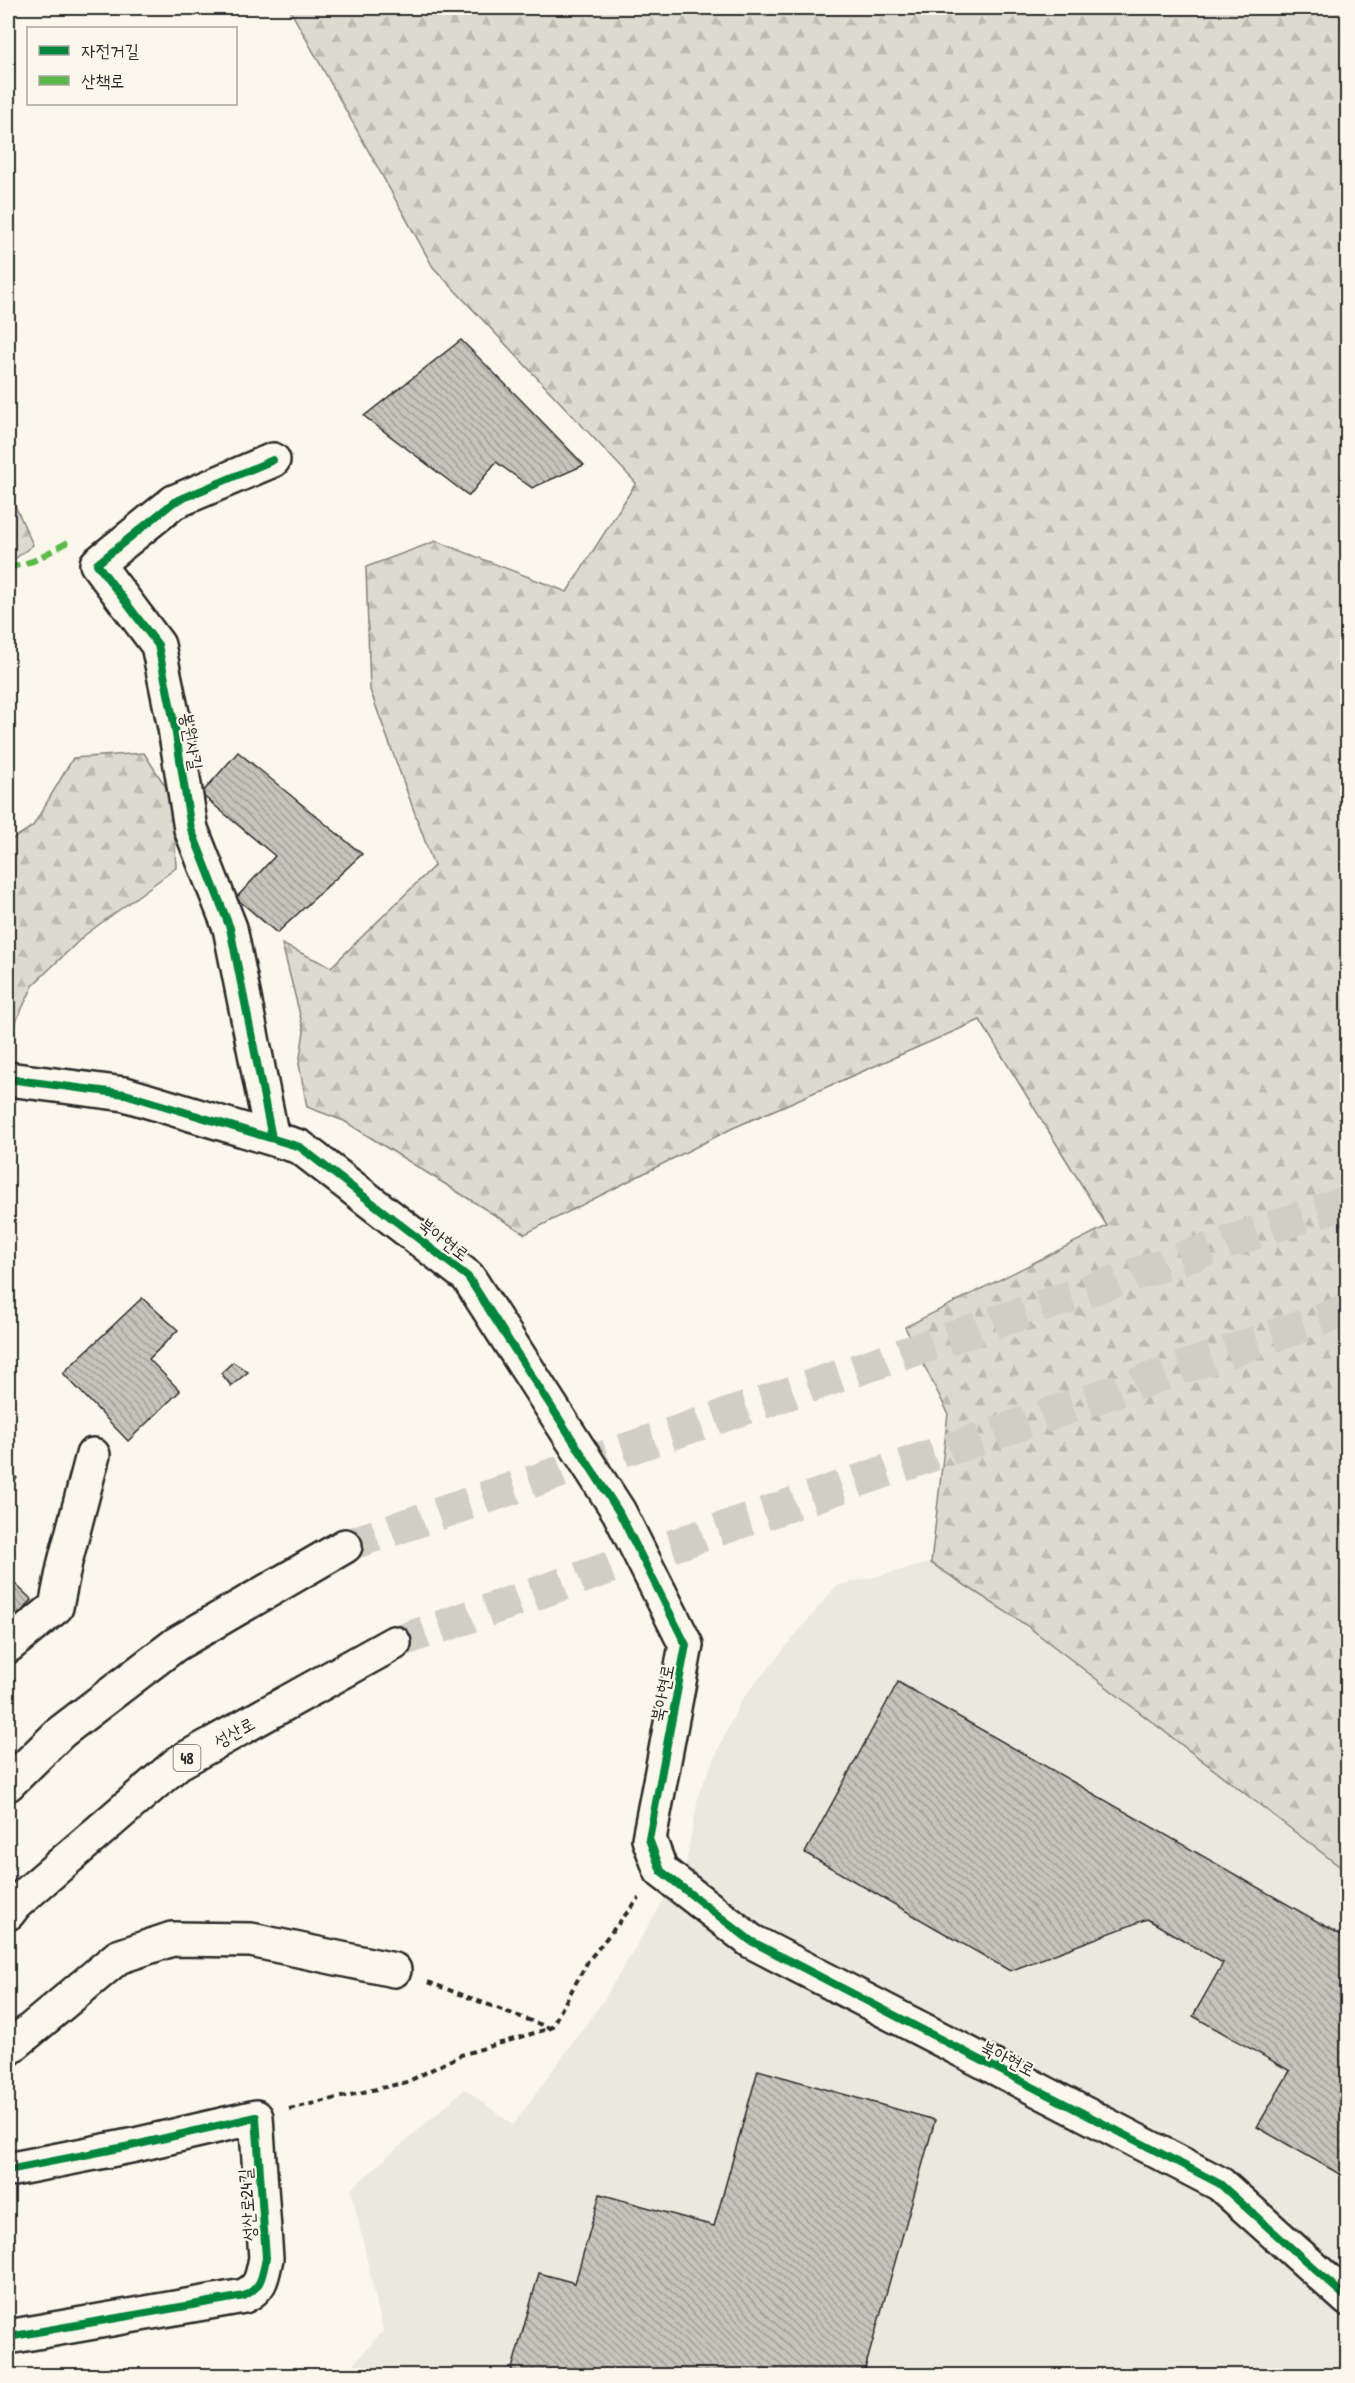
<svg xmlns="http://www.w3.org/2000/svg" width="1355" height="2383" viewBox="0 0 1355 2383" font-family="'Patrick Hand','Poor Story',sans-serif">
  <defs>
    <pattern id="forest-firs" width="22" height="20" patternUnits="userSpaceOnUse" patternTransform="scale(1.5)"><rect width="22" height="20" fill="#dddad0"/><path d="M5 1l3.5 6h-7zM16 11l3.5 6h-7z" fill="#bebbb3"/></pattern>
    <pattern id="building-back-hatch" width="6" height="6" patternUnits="userSpaceOnUse" patternTransform="scale(1.5)"><rect width="6" height="6" fill="#c7c4bc"/><path d="M-1 5l2 2M0 0l6 6M5-1l2 2" fill="none" stroke="#a29f99"/></pattern>
  </defs>
  <rect width="100%" height="100%" fill="#fbf7ec"/>
  <filter id="ink" filterUnits="userSpaceOnUse"><feTurbulence type="fractalNoise" baseFrequency=".0167" numOctaves="2"/><feDisplacementMap in="SourceGraphic" scale="12" xChannelSelector="R" yChannelSelector="G"/><feConvolveMatrix kernelMatrix="1 2 1 2 8 2 1 2 1" color-interpolation-filters="sRGB"/></filter>
  <g filter="url(#ink)">
    <path fill="#ebe8de" d="M931,1563L1026,1625L1347,1872V2375L343,2376L383,2331L351,2189L465,2089L513,2125L603,2001L686,1863L699,1792L740,1702L836,1586Z"/>
    <g fill="url(#forest-firs)" stroke="#84827e" stroke-width="1.5">
      <path d="M289,8H1347V1872L1026,1625L931,1563L948,1413L905,1327L1107,1226L980,1020L733,1128L525,1234L344,1121L307,1107L299,1064L304,1031L282,944L331,967L434,866L370,690L366,567L436,541L567,592L636,483L433,267Z"/>
      <path d="M8,490L33,545L8,564Z"/>
      <path d="M144,753L173,798L176,868L85,935L34,984L12,1029H8V842L33,826L73,758Z"/>
    </g>
    <g fill="url(#building-back-hatch)" stroke="#2b2b2b" stroke-width="1.5">
      <path d="M461,340L521,400L584,465L532,488L496,462L469,496L364,416Z"/>
      <path d="M238,752L362,854L277,933L236,898L275,856L201,794Z"/>
      <path d="M142,1298L178,1330L149,1359L180,1391L128,1441L63,1373Z"/>
      <path d="M233,1362L248,1372L231,1386L221,1373Z"/>
      <path d="M8,1471L17,1478L8,1488Z"/>
      <path d="M8,1577L32,1600L8,1626Z"/>
      <path d="M898,1682L1348,1939V2179L1257,2127L1290,2071L1193,2016L1223,1963L1147,1919L1010,1971L805,1853Z"/>
      <path d="M758,2070L935,2120L863,2376H510L539,2273L575,2283L600,2194L714,2226Z"/>
    </g>
    <g fill="none" stroke-linecap="round" stroke-linejoin="round">
      <g stroke="#d1cec5" stroke-width="33" stroke-dasharray="33 16" stroke-linecap="butt">
        <path d="M345,1546L1348,1201"/>
        <path d="M394,1643L1348,1310"/>
      </g>
      <g stroke="#2b2b2b" stroke-width="38">
        <g id="minor">
          <path d="M8,1079L125,1094L300,1147L468,1277L619,1512L686,1645L649,1839L661,1871L751,1941L1220,2184L1348,2299"/>
          <path d="M272,1138L230,928L191,829L175,728L158,645L97,564L174,502L273,460"/>
          <path d="M8,1646L56,1607L65,1562L93,1455"/>
          <path d="M8,2049L118,1957L172,1939L251,1940L394,1970"/>
          <path d="M8,2170L135,2145L256,2117L266,2258C262,2277 262,2287 244,2296L8,2337"/>
        </g>
      </g>
      <g stroke="#2b2b2b" stroke-width="38">
        <g id="major">
          <path d="M8,1784L61,1732L176,1644L345,1546"/>
          <path d="M8,1913L15,1904L178,1763L394,1643"/>
        </g>
      </g>
      <g stroke="#2b2b2b" stroke-width="4" stroke-dasharray="6 4.5" stroke-linecap="butt">
        <path d="M428,1982L550,2028"/>
        <path d="M289,2109L407,2082L461,2055L551,2028L588,1961L639,1898"/>
      </g>
      <use href="#minor" stroke="#fbf7ec" stroke-width="33"/>
      <use href="#major" stroke="#fbf7ec" stroke-width="33"/>
      <path stroke="#58b947" stroke-width="6" stroke-dasharray="12 6" stroke-linecap="butt" d="M8,568L33,561L72,540"/>
      <g stroke="#fbf7ec" stroke-width="11">
        <g id="cycleway">
          <path d="M8,1079L125,1094L300,1147L468,1277L619,1512L686,1645L649,1839L661,1871L751,1941L1220,2184L1348,2299"/>
          <path d="M272,1138L230,928L191,829L175,728L158,645L97,564L174,502L273,460"/>
          <path d="M8,2170L135,2145L256,2117L266,2258C262,2277 262,2287 244,2296L8,2337"/>
        </g>
      </g>
      <use href="#cycleway" stroke="#00873e" stroke-width="8"/>
    </g>
  </g>
  <g text-anchor="middle" dominant-baseline="central" stroke-width="4.5" stroke-linejoin="round" paint-order="stroke">
    <rect fill="#fbf7ec" stroke="#696865" stroke-width="1.5" x="173.5" y="1745" width="27" height="26" rx="4.5"/>
    <g font-size="16" font-weight="bold" fill="#2b2b2b">
      <text x="187" y="1758">48</text>
    </g>
    <g font-size="18" fill="#2b2b2b" stroke="#fbf7ec">
      <text transform="translate(192 741) rotate(80)">봉원사길</text>
      <text transform="translate(444 1239) rotate(38)">북아현로</text>
      <text transform="translate(662 1693) rotate(-79)">북아현로</text>
      <text transform="translate(234 1732) rotate(-29)">성산로</text>
      <text transform="translate(1008 2058) rotate(27)">북아현로</text>
      <text transform="translate(247 2205) rotate(-94)">성산로24길</text>
    </g>
  </g>
  <rect width="1355" height="2383" fill="none" stroke="#fbf7ec" stroke-width="30"/>
  <rect x="15" y="15" width="1325" height="2353" fill="none" stroke="#2b2b2b" stroke-width="2" filter="url(#ink)"/>
  <rect x="27" y="27" width="210" height="78" fill="#fbf7ec" stroke="#a8a59f" stroke-width="1.5"/>
  <rect x="39" y="46" width="30" height="9" fill="#00873e" stroke="#a8a59f" stroke-width="1.5"/>
  <text x="81" y="57" font-size="18" fill="#2b2b2b">자전거길</text>
  <rect x="39" y="76" width="30" height="9" fill="#58b947" stroke="#a8a59f" stroke-width="1.5"/>
  <text x="81" y="87" font-size="18" fill="#2b2b2b">산책로</text>
</svg>
